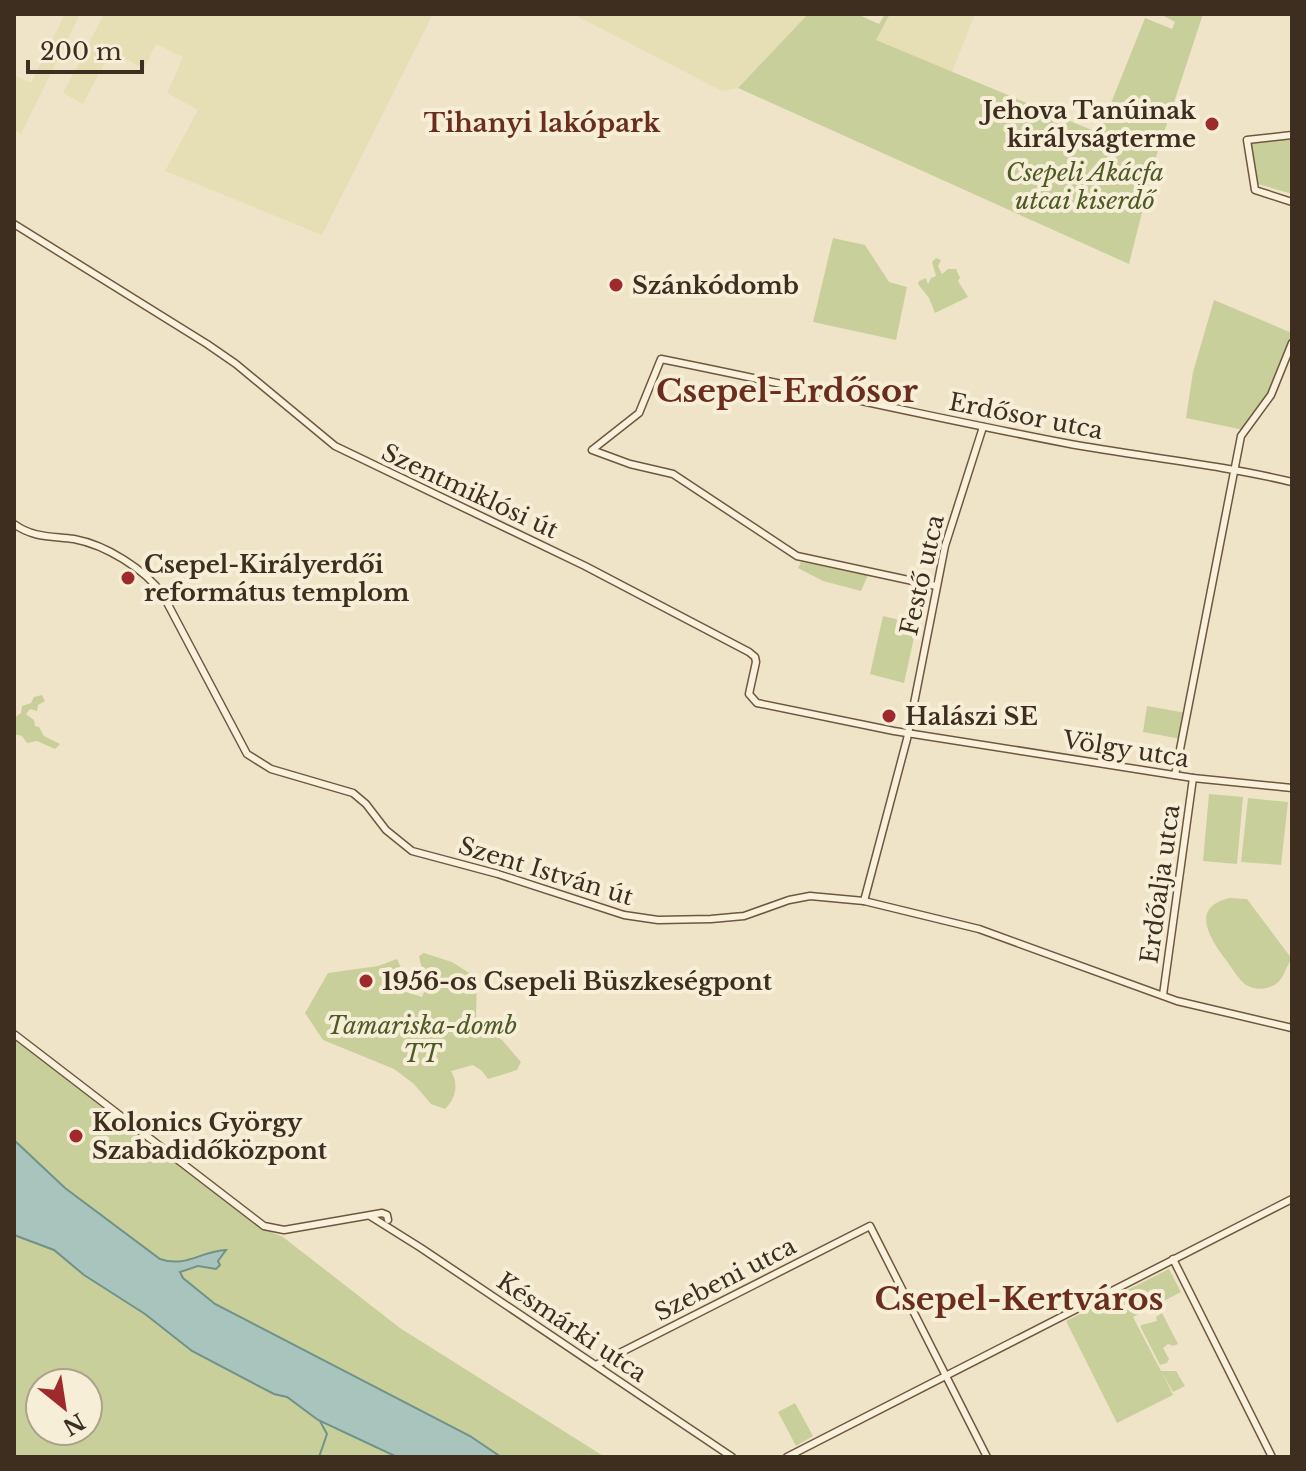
<svg xmlns="http://www.w3.org/2000/svg" width="1306" height="1471" viewBox="0 0 1306 1471" font-family="'Libre Baskerville',serif">
  <rect width="100%" height="100%" fill="#f0e4c8"/>
  <g fill="#e6deb5">
    <path d="M65,14H80L21,134L14,130V75L31,83Z"/>
    <path d="M104,14H433L322,235L165,171L198,110L167,93L183,57L156,44L144,69L111,51L83,104L63,93Z"/>
    <path d="M573,14H808L738,88L722,91Z"/>
    <path d="M890,14H975L952,72L876,40Z"/>
  </g>
  <g fill="#c9cf9b" fill-rule="evenodd">
    <path d="M808,14H857L879,24L885,14H890L876,40L1099,133L1145,18L1172,29L1175,22L1160,14H1203L1156,157L1129,264L738,88Z"/>
    <path d="M1292,137V194L1258,184L1256,180L1250,143Z"/>
    <path d="M833,238L865,245L889,282L907,287L896,340L813,322Z"/>
    <path d="M936,258L941,260L938,266L942,274L948,269H956L960,278L958,281L968,297L935,313L929,298L918,284L919,281L926,278L928,284L931,278L936,276L932,262Z"/>
    <path d="M1214,300L1292,333C1292,369 1263,402 1244,430L1186,418L1193,372Z"/>
    <path d="M801,562L868,575L861,591L823,581L798,568Z"/>
    <path d="M883,616L917,624L904,683L870,674Z"/>
    <path d="M42,695L45,701L38,705L37,711L30,709L26,714L34,720L35,726L39,727L44,736L60,744L55,749L37,741L27,743L22,736L14,734V718L21,713L22,706L31,703L34,697Z"/>
    <path d="M1147,706L1186,713L1181,739L1143,732Z"/>
    <path d="M1209,794L1243,797L1237,864L1203,861Z"/>
    <path d="M1248,798L1288,802L1281,865L1241,862Z"/>
    <path d="M1230,898L1247,899L1292,959C1284,968 1285,982 1270,987C1262,990 1253,989 1246,985C1238,979 1232,968 1226,960C1210,939 1189,907 1230,898Z"/>
    <path d="M424,953L452,962L477,978L476,1020L502,1040L521,1062L517,1070L488,1079L482,1071L473,1065L451,1071C459,1084 456,1098 445,1109L431,1104L414,1084L394,1069L323,1040L305,1013L328,973L378,966L397,959L402,970L384,975L385,985L422,997L427,985L421,982L423,974L419,956Z"/>
    <path d="M14,1033L264,1229L283,1237L400,1328L605,1457H501L470,1436L215,1304L183,1278L180,1271C194,1265 206,1269 220,1265L218,1261L224,1249L177,1264L160,1259L65,1188L14,1140Z"/>
    <path d="M14,1235L54,1250L84,1275L145,1314L192,1351L274,1394L287,1397L318,1420L397,1457H14ZM40,1383H88V1431H40Z"/>
    <path d="M1169,1269L1181,1292L1133,1317L1161,1371H1176L1185,1386L1173,1392L1162,1372L1173,1395L1117,1423L1066,1321Z"/>
    <path d="M1162,1313L1178,1344L1173,1346L1168,1344L1163,1348L1169,1359L1167,1363L1160,1365L1141,1328V1325L1157,1321L1156,1317Z"/>
    <path d="M795,1403L813,1436L796,1446L778,1412Z"/>
  </g>
  <path fill="#a9c4bc" stroke="#6f938a" stroke-width="2" d="M14,1140L65,1188L160,1259C186,1268 201,1251 226,1250L218,1261L220,1265L216,1269L198,1266L180,1272L183,1278L215,1304L470,1436L501,1457H397L318,1420L287,1397L274,1394L192,1351L145,1314L84,1275L54,1250L14,1235Z"/>
  <g fill="none" stroke-linecap="round" stroke-linejoin="round">
    <path stroke="#6f938a" stroke-width="2" d="M319,1457L327,1434L320,1421"/>
    <g stroke="#6f573f" stroke-width="9">
      <g id="secondary">
        <path d="M1292,135L1247,140L1255,190L1292,202"/>
        <path d="M14,224L207,344L236,364L335,446L585,566L749,652L755,657L756,662L749,694L757,703L894,731L1193,778L1292,788"/>
        <path d="M14,524C33,538 52,536 74,539C106,545 145,569 163,595L247,754L271,769L353,793L366,804L386,830L412,851L498,874L624,915L658,920L711,919L744,916L789,900L810,896L864,901L979,929L1177,1001L1292,1028"/>
        <path d="M936,586L797,556L673,474L630,464L592,450L639,413L661,359C796,386 930,417 1065,443C1141,457 1217,464 1292,482"/>
        <path d="M1175,775L1241,436L1271,395L1292,343"/>
        <path d="M864,901L907,739L945,546L983,427"/>
        <path d="M1163,995L1193,778"/>
        <path d="M14,1034L264,1226L284,1230L382,1213L387,1215L388,1220"/>
        <path d="M370,1216L421,1248L732,1457"/>
        <path d="M1173,1259L1272,1457"/>
        <path d="M596,1365L870,1226L987,1457"/>
        <path d="M787,1457L1292,1199"/>
      </g>
    </g>
    <use href="#secondary" stroke="#faf1dc" stroke-width="6"/>
  </g>
  <g fill="#9e2a2b" stroke="#f7eed8" stroke-width="3">
    <circle cx="1212" cy="124" r="8"/>
    <circle cx="616" cy="285" r="8"/>
    <circle cx="128" cy="578" r="8"/>
    <circle cx="889" cy="716" r="8"/>
    <circle cx="366" cy="981" r="8"/>
    <circle cx="76" cy="1136" r="8"/>
  </g>
  <g text-anchor="middle" dominant-baseline="central" stroke-width="8" stroke-linejoin="round" paint-order="stroke">
    <g font-size="24" font-weight="bold" fill="#3d2e20" stroke="#f7eed8" text-anchor="start">
      <text x="1196" y="110" text-anchor="end">Jehova Tanúinak<tspan x="1196" dy="28">királyságterme</tspan></text>
      <text x="632" y="285">Szánkódomb</text>
      <text x="144" y="564">Csepel-Királyerdői<tspan x="144" dy="28">református templom</tspan></text>
      <text x="905" y="716">Halászi SE</text>
      <text x="382" y="981">1956-os Csepeli Büszkeségpont</text>
      <text x="92" y="1122">Kolonics György<tspan x="92" dy="28">Szabadidőközpont</tspan></text>
    </g>
    <g font-size="24" font-style="italic" fill="#4d5a26" stroke="#f7eed8">
      <text x="1085" y="172">Csepeli Akácfa<tspan x="1085" dy="28">utcai kiserdő</tspan></text>
      <text x="422" y="1025">Tamariska-domb<tspan x="422" dy="28">TT</tspan></text>
    </g>
    <g font-size="24" fill="#3d2e20" stroke="#f7eed8">
      <text transform="translate(1026 416) rotate(11)">Erdősor utca</text>
      <text transform="translate(470 491) rotate(25)">Szentmiklósi út</text>
      <text transform="translate(922 575) rotate(-77)">Festő utca</text>
      <text transform="translate(1126 749) rotate(9)">Völgy utca</text>
      <text transform="translate(546 871) rotate(17)">Szent István út</text>
      <text transform="translate(1160 884) rotate(-82)">Erdőalja utca</text>
      <text transform="translate(725 1279) rotate(-27)">Szebeni utca</text>
      <text transform="translate(572 1327) rotate(34)">Késmárki utca</text>
    </g>
    <g font-size="26" font-weight="bold" fill="#6b2e1e" stroke="#f7eed8">
      <text x="542" y="123">Tihanyi lakópark</text>
    </g>
    <g font-size="32" font-weight="bold" fill="#6b2e1e" stroke="#f7eed8">
      <text x="787" y="391">Csepel-Erdősor</text>
      <text x="1019" y="1299">Csepel-Kertváros</text>
    </g>
  </g>
  <rect width="1306" height="1471" fill="none" stroke="#3d2e20" stroke-width="32"/>
  <g transform="translate(64 1407) rotate(150)"><circle r="38" fill="#f7eed8" stroke="#ada18e" stroke-width="2"/>
  <path d="M0-6L14 30L0 20L-14 30Z" fill="#9e2a2b"/>
  <text y="-12" font-size="22" font-weight="bold" text-anchor="middle" fill="#3d2e20">N</text>
  </g>
  <path d="M28 60v12h114v-12" fill="none" stroke="#3d2e20" stroke-width="4"/>
  <text x="40" y="60" font-size="24" fill="#3d2e20" stroke="#f7eed8" stroke-width="6" paint-order="stroke">200 m</text>
</svg>
